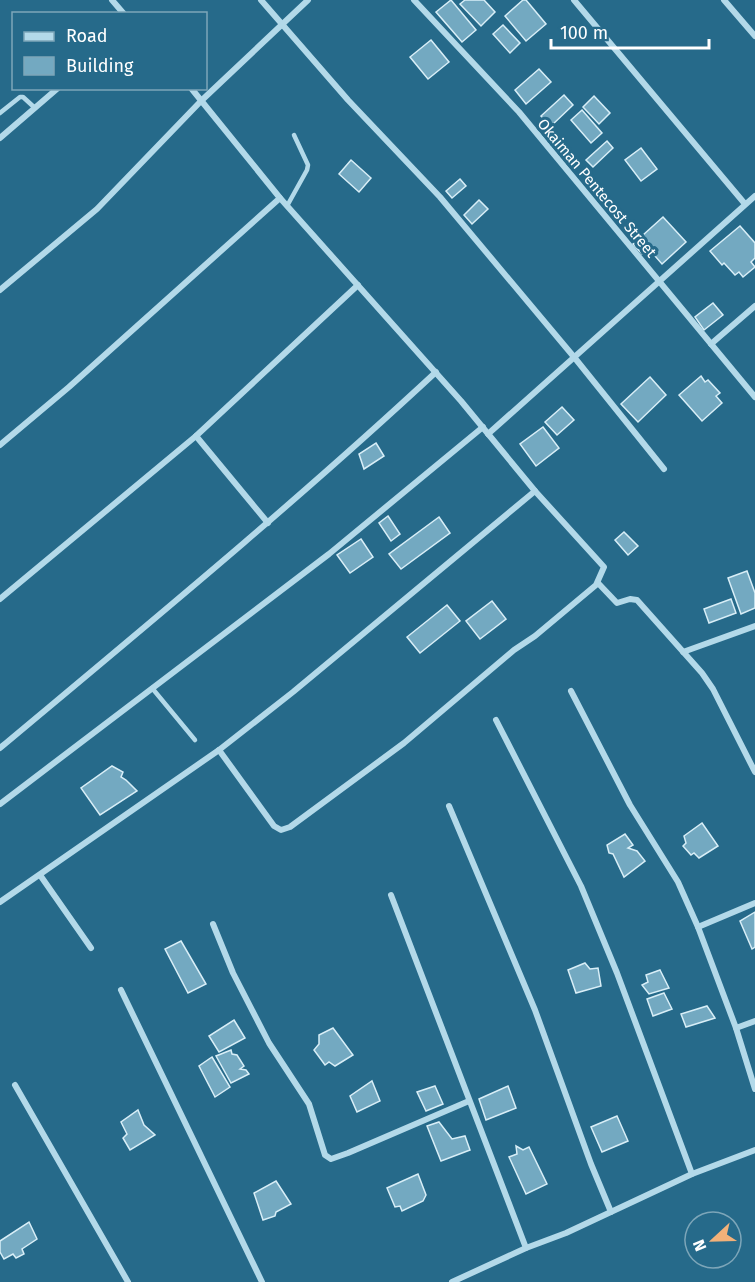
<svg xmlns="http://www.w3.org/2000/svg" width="755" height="1282" viewBox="0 0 755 1282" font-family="'Fira Sans',sans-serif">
  <rect width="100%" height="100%" fill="#266a8a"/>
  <g fill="#73a9c1" stroke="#d8eef7" stroke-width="1.5">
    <path d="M451,0L476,30L462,42L436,12Z"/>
    <path d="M465,0H484L495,12L481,26L460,4Z"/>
    <path d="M523,0H526L546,24L526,41L505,16Z"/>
    <path d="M503,25L520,43L510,53L493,34Z"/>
    <path d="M431,40L449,62L428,79L410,57Z"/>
    <path d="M539,69L551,82L526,104L515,90Z"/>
    <path d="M564,95L573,105L550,127L541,116Z"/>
    <path d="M594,96L610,113L599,124L583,107Z"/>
    <path d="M582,110L602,133L591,143L571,120Z"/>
    <path d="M607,141L613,148L593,167L586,160Z"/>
    <path d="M641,148L657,169L641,181L625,160Z"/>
    <path d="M351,160L371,178L359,192L339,174Z"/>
    <path d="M460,179L466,186L452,198L446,191Z"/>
    <path d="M479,200L488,209L472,224L464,215Z"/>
    <path d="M663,217L686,242L662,264L648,248L642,254L633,244Z"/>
    <path d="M740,226L755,243V258L751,262L755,267L743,277L739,272L735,275L724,263L722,265L710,251Z"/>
    <path d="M713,303L723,315L704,330L695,317Z"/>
    <path d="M701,376L705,382L708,380L720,393L716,396L722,403L702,421L679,395Z"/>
    <path d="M650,377L666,395L638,422L621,404Z"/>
    <path d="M562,407L574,420L557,435L545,422Z"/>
    <path d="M543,427L559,448L536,466L520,444Z"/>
    <path d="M376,443L384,456L364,469L359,454Z"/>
    <path d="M388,516L400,534L391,541L379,523Z"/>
    <path d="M439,517L450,533L401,569L389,554Z"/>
    <path d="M624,532L638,546L628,555L615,540Z"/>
    <path d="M361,539L373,557L350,573L337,555Z"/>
    <path d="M747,571L755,593V608L741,614L728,578Z"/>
    <path d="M731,599L736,613L709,623L704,609Z"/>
    <path d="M492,601L506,619L480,639L466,621Z"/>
    <path d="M447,605L460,621L420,653L407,637Z"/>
    <path d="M112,766L123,772L121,777L126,780L137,791L100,815L81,788Z"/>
    <path d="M702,823L718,846L699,858L694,853L691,855L683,846L686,843L684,836Z"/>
    <path d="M625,834L633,845L628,848L637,851L645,861L624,877L613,854L609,853L607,845Z"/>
    <path d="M755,912V947L752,949L740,921Z"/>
    <path d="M181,941L206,984L188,993L165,949Z"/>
    <path d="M585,963L590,969L598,968L601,986L576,993L568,970Z"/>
    <path d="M660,970L669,988L649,994L642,985L648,982L646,975Z"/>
    <path d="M664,993L672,1009L653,1016L647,999Z"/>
    <path d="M707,1006L715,1018L686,1027L681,1014Z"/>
    <path d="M234,1020L245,1038L219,1052L209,1036Z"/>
    <path d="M333,1028L353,1055L335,1066L329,1062L325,1065L314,1050L319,1044V1035Z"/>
    <path d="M231,1050L232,1054L237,1055L244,1066L240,1069L246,1070L249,1074L231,1083L216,1056Z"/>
    <path d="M212,1057L230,1087L215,1097L199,1066Z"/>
    <path d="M372,1081L380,1101L357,1112L350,1096Z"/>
    <path d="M435,1086L443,1104L426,1111L417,1092Z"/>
    <path d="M508,1086L516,1108L486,1120L479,1099Z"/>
    <path d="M138,1110L144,1125L155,1135L130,1150L123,1138L127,1134L121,1122Z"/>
    <path d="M617,1116L628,1141L602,1152L591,1127Z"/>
    <path d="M439,1122L452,1139L465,1136L470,1150L441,1161L427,1126Z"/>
    <path d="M516,1146L523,1150L529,1147L547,1184L526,1194L509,1157L517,1154Z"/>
    <path d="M418,1174L426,1195L423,1201L402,1211L400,1206L395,1207L387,1188Z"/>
    <path d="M276,1181L291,1204L276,1212L275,1216L263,1220L254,1193Z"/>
    <path d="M29,1222L37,1239L22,1249L24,1254L16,1258L13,1254L4,1259L0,1252V1241Z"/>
  </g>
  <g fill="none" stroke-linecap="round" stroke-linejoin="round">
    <g stroke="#b3d9e9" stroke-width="4.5">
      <path d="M0,113L20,97H23L35,108"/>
      <path d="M287,206L307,170L308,165L294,135"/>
      <path d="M152,688L195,740"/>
    </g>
    <g stroke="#b3d9e9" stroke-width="6">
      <path d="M112,0L124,14"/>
      <path d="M261,0L348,100L440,197L574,357L664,469"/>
      <path d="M414,0L519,112L755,397"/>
      <path d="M574,0L745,204"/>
      <path d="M724,0L755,36"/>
      <path d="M191,88L280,198L461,401L535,491L604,567L596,585L535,636L514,650L404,743L290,827L281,830L274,826L219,750"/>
      <path d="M0,138L58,88"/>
      <path d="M0,290L97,209L201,101L308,0"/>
      <path d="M711,344L755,306"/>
      <path d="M488,434L755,196"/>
      <path d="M196,436L268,523"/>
      <path d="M0,445L69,387L280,198"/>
      <path d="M598,583L617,603L630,599L637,600L702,673L713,689L755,772"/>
      <path d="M0,599L196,436L358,285"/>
      <path d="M683,652L755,626"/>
      <path d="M571,691L630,805L678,882L698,927L736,1028L755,1089"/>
      <path d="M496,720L581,886L617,973L692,1174"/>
      <path d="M0,748C147,625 295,503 436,372"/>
      <path d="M0,804L329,554L483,427"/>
      <path d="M449,806L535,1010L591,1164L611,1212"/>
      <path d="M40,875L91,948"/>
      <path d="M391,895L526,1248"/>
      <path d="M0,902L219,750L293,692L535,491"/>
      <path d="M213,924L233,973L269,1043L309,1104L325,1155L331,1159L348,1153L469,1101"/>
      <path d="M698,927L755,903"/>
      <path d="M121,990L262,1282"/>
      <path d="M736,1028L755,1021"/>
      <path d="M15,1085L128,1282"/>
      <path d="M452,1282L526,1248L566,1233L692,1174L755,1150"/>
    </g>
  </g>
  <g text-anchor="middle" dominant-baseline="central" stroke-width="6" stroke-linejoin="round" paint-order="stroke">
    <g font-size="15" fill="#fff" stroke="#266a8a">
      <text transform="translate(597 188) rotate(50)">Okaiman Pentecost Street</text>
    </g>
  </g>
  <rect x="12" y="12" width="195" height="78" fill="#266a8a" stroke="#7da6b9" stroke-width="1.5"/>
  <rect x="24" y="32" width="30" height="9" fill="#b3d9e9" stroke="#7da6b9" stroke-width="1.5"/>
  <text x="66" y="42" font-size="18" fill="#ffffff">Road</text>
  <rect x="24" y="57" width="30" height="18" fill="#73a9c1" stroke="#7da6b9" stroke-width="1.5"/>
  <text x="66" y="72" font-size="18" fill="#ffffff">Building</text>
  <g transform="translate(713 1240) rotate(248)"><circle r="28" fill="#266a8a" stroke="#7da6b9" stroke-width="1.5"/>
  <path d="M0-4.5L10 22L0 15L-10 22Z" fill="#f2b179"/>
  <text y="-9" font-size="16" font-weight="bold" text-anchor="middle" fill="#ffffff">N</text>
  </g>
  <path d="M551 39v9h158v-9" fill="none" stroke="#ffffff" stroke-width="3"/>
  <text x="560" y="39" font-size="18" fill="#ffffff" stroke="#266a8a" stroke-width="4.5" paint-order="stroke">100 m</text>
</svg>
